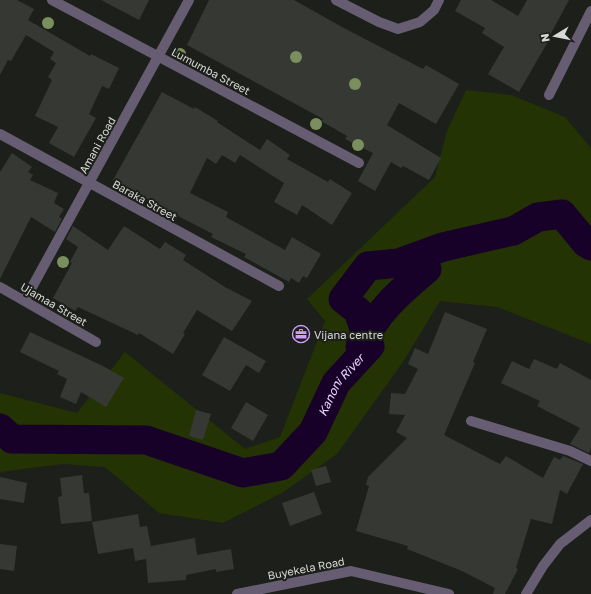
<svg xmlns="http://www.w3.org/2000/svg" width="591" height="594" viewBox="0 0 591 594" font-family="'Golos Text',sans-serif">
  <rect width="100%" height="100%" fill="#1d1f1a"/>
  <path fill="#243303" d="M466,90L511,95L565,117L591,148V344L497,307L440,301L403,362L337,454L282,493L223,523L159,513L105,467L62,464L0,472V393L77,413L125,352L245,449L280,437L325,321L307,299L435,177L447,131Z"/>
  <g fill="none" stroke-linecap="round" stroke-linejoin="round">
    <g stroke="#180129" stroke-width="29">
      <path d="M360,346C378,311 397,294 427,269"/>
      <path id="s1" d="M0,428L12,439L146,440L243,473L281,466L313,432L336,383L370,346L358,311L343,299L368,266L399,263L443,247L513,231L538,217L562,214L586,243L591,246"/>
    </g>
  </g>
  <g fill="#363834">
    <path d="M0,0H17L34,9L28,20L90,56L91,54L119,68L109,89L102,86L89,114L96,118L74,157L49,143L58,127L35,116L52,80L48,77L56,63L50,59L54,52L26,35L11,61L8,60L0,75Z"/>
    <path d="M101,0H149L139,20Z"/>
    <path d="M209,0H294L342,27L423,69L426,65L459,84L436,124L399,103L387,125L441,158L429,180L403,166L401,168L391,162L375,191L358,181L373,153L345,139L347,136L321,121L323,119L187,45Z"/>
    <path d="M461,0H491L518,16L527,0H569L549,37L550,38L519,92L488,74L504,47L482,33L485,28L455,11Z"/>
    <path d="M162,92L194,109L195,107L218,121L217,122L260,150L267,139L290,155L287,159L328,182L330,179L352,193L332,225L302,205L297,215L274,202L284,183L240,155L235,163L222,155L216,164L207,158L190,193L228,212L226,217L285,250L292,237L321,254L307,278L303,276L299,283L291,278L289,282L244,257L246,254L211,237L213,234L178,216L176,220L153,208L155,203L113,180Z"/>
    <path d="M12,153L32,167L28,172L33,175L30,180L58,193L54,203L64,209L59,217L62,219L55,232L31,217L0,279V172Z"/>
    <path d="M73,226L108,250L124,226L160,249L165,242L186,255L183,260L225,287L252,301L232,331L197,310L183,333L185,334L173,354L139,333L138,335L78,307L75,311L53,298L72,263L70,262L78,247L66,239Z"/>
    <path d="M445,312L487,329L473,362L475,363L444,435L500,464L506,456L543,478L554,457L560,460L563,456L583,464L567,494L560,490L552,524L531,519L516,568L518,569L505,594H493L495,588L462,571L407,549L408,546L356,531L369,486L366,485L368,477L407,438L396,432L405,415L389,414L391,393L405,394L418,369L408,364L415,348L428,354Z"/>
    <path d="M30,332L103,366L124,378L106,407L81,392L76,404L60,397L67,379L57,374L59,371L20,352Z"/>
    <path d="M224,337L266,361L259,373L246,365L230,391L202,375Z"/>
    <path d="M534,359L557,369L560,363L591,380V448L589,453L570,444L580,428L537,406L540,401L501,383L512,361L529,369Z"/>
    <path d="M246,402L268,415L253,441L231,428Z"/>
    <path d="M196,410L211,414L203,440L189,436Z"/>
    <path d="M326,466L331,482L316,486L311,470Z"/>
    <path d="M82,475L84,493H89L92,521L61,524L58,497L62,496L60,478Z"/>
    <path d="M0,477L27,483L24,503L0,499Z"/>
    <path d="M314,492L322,514L290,526L282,503Z"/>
    <path d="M138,514L140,527L147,526L151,546L195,538L197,555L231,549L234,569L216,572V569L186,575V580L148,583L146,559L135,561L133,548L98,554L92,522Z"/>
    <path d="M0,544L17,546L14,571L0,569Z"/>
  </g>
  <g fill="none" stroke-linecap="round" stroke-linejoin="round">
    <g stroke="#675d73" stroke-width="10">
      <path d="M52,0L359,163"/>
      <path d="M336,0L379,22L398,29L420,22L434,10L439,0"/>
      <path d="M549,95L591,11"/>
      <path d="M0,134L279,286"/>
      <path d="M0,287L96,342"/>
      <path d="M25,300L189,0"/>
      <path d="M471,421L570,451L591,461"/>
      <path d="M237,594L351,571L449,594"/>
      <path d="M526,594L543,566L560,544L591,520"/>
    </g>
  </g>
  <g fill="#7a8e5e">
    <circle cx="48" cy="23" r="6"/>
    <circle cx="180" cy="54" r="6"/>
    <circle cx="296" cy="57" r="6"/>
    <circle cx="355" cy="84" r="6"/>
    <circle cx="316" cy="124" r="6"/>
    <circle cx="358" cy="145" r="6"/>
    <circle cx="63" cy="262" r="6"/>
  </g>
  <defs>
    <g id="office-ring" transform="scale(0.9)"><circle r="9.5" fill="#1d1f1a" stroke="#cf9dff" stroke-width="1.5"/><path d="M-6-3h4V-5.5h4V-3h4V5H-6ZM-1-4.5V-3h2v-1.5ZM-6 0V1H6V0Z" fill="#cf9dff"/></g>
  </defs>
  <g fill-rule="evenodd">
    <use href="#office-ring" x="301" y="334"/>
  </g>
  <g text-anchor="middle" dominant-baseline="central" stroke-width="4" stroke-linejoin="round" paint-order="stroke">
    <g font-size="11" fill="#d8d9d6" stroke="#1d1f1a">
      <text transform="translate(211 71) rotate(28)">Lumumba Street</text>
      <text transform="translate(97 145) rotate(-61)">Amani Road</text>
      <text transform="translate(145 200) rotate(29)">Baraka Street</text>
      <text transform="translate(54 304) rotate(30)">Ujamaa Street</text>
      <text transform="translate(306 568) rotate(-11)">Buyekela Road</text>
    </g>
    <g font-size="11" fill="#d8d9d6" stroke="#1d1f1a" text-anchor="start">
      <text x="314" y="334">Vijana centre</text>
    </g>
    <g font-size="12" font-style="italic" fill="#e6d7f7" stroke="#1d1f1a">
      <text stroke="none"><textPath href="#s1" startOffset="393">Kanoni River</textPath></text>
    </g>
  </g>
  <g transform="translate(555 36) rotate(260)" stroke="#1d1f1a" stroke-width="3" paint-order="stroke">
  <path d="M0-3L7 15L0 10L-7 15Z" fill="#d8d9d6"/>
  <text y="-6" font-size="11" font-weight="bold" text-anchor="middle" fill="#d8d9d6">N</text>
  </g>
</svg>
